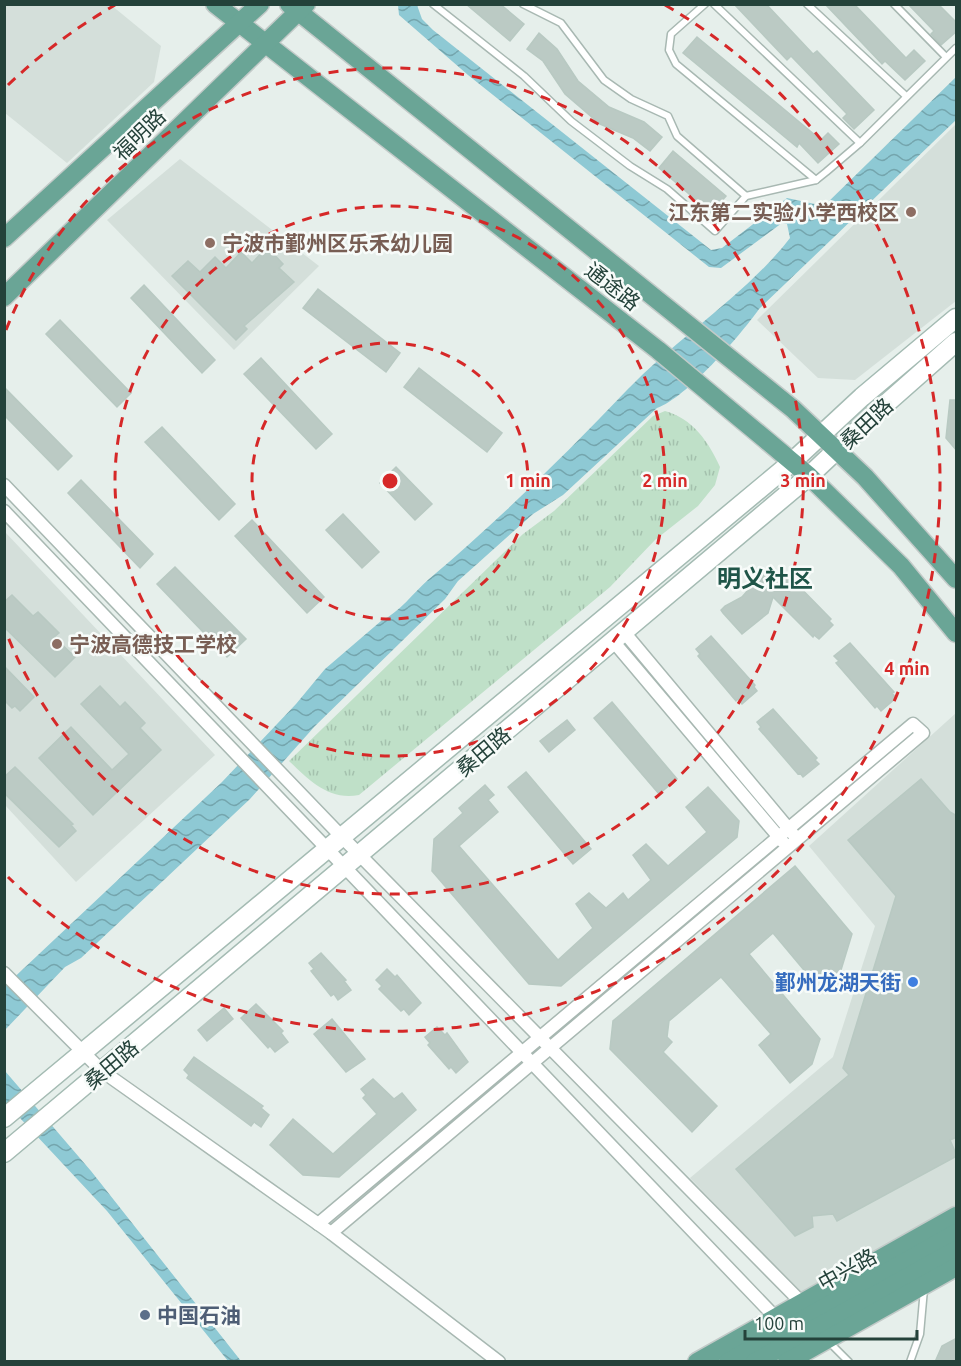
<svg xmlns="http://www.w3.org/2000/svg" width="961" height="1366" viewBox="0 0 961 1366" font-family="Ubuntu,'Noto Sans SC',sans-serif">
  <defs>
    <pattern id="grass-tufts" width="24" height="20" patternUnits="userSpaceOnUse" patternTransform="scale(1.5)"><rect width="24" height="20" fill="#bfe0c8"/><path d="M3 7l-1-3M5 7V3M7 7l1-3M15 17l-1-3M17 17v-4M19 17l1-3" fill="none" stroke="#a4c1ad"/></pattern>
    <pattern id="water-waves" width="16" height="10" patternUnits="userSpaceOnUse" patternTransform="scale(1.5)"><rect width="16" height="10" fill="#8ec9d4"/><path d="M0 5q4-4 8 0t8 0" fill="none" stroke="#74a5ad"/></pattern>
  </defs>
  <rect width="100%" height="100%" fill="#e6efeb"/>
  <g fill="#d4dfda">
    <path d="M4,5H111L161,46L154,82L67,163L5,113Z"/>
    <path d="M956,124V301L855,380L818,378L757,320Z"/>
    <path d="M180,159L319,266L234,350L107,220Z"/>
    <path d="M5,532L215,755L76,882L5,805Z"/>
    <path d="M956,713V1207L802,1295L690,1178L833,1057L875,926L809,846Z"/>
  </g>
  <path fill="url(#grass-tufts)" d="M665,411C692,418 709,442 720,467L715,485L698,506L655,540L610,587L359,795C329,801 309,780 289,761L523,534L554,511L653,416Z"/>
  <g fill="url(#water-waves)">
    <path d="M398,5H417L422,19L433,30L711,250L722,248L787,198L824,206L956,77V120L759,309C740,336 686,398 657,408L563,495L533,514L458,581L445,599L315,726L250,799L81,958L65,967L5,1030V986L222,782L296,704L325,669L381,621C400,612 413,593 429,579C499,520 564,456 627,390C678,337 745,296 790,238L787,224L782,223L721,268L709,267L468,75L399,15Z"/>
    <path d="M5,1071L91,1171L241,1361H228L107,1211L5,1102Z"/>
  </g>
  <g fill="#bbcac4" stroke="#b8c9c2" stroke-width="1.5">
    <path d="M466,4H500L524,24L510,41Z"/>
    <path d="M734,4H766L813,54L817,51L874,110L854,129L843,118L847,114L791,56L787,60Z"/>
    <path d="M825,4H854L906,58L914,50L925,61L905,80L885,61L882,64Z"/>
    <path d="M908,4H938L957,23V31L941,45L931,34L934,31Z"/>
    <path d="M539,33L557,49L578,81L609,107L644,122L662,137L650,151L633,138L600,124L565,94L543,61L527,49Z"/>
    <path d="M697,37L821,140L828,133L839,144L818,163L799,143L797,147L683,53Z"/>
    <path d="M673,151L726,196L711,213L659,168Z"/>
    <path d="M267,247L283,264L279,268L294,282L244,326L247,329L236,340L172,276L188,261L200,272L215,257L226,268L241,252L252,263Z"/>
    <path d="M144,285L215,360L202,373L131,298Z"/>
    <path d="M318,289L400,353L386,372L303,308Z"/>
    <path d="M60,320L131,393L117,407L46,334Z"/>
    <path d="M261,358L332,434L316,449L244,374Z"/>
    <path d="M419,368L502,433L487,452L404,387Z"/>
    <path d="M4,387L72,456L58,470L4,415Z"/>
    <path d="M950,400H957V451L946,438Z"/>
    <path d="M162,427L235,504L219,520L145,442Z"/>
    <path d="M396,467L432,504L415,520L380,483Z"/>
    <path d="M81,480L153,554L140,568L68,493Z"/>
    <path d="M343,514L379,552L362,568L326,530Z"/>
    <path d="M252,520L324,597L307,613L235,536Z"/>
    <path d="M175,567L246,639L227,657L157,584Z"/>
    <path d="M771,571L780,576L783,573L789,576L831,619L829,621L833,625L819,639L814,635L813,637L773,597L768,613L742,634L723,613L721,610L725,606L742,597L763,573Z"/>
    <path d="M12,595L33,616L38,612L59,633L54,637L75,657L55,677L4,627V602Z"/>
    <path d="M711,636L755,685L754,687L757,691L742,704L738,699L736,701L698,656L700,654L696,649Z"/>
    <path d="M850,643L894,692L892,693L896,698L881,711L877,706L875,708L836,663L839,661L834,656Z"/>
    <path d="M4,666L34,697L20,711L15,706L12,708L4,700Z"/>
    <path d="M100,686L120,707L125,702L145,723L140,728L161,750L93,815L39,758L71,727L112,770L129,754L81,704Z"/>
    <path d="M612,702L677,779L659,794L594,718Z"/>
    <path d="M773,709L817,758L815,760L819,764L803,777L800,773L798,774L759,729L761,727L757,722Z"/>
    <path d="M567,720L575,730L549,752L540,741Z"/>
    <path d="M15,767L73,824L71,825L76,831L59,847L4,793V777Z"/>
    <path d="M526,772L591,849L573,864L508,787Z"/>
    <path d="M921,779L950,812L957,816V1137L950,1140L957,1156L837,1221L833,1214L812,1216L813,1227L795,1236L736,1169L849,1075L843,1068L896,896L848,840Z"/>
    <path d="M485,785L494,795L488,800L498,812L459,846L558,960L593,928L576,904L589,893L606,908L623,893L628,900L651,880L633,855L646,844L668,866L707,832L686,807L708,787L739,821L737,837L561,986L529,984L432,871L434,839L463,813L459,808Z"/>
    <path d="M795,866L852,934L837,983L809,976L773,933L749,954L820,1039L812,1064L790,1083L759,1045L771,1034L721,977L669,1021L667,1037L672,1042L663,1052L717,1106L692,1132L610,1049L613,1021Z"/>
    <path d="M321,953L346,980L344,981L351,990L338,1000L334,994L331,996L311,971L314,969L309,963Z"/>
    <path d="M387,969L395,977L397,975L421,1003L409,1015L404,1009L401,1011L379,989L382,986L376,980Z"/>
    <path d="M256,1004L283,1031L281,1033L288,1042L275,1052L270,1046L268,1048L241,1018Z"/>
    <path d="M224,1008L233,1019L207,1041L198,1030Z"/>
    <path d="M332,1019L365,1059L346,1072L314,1034Z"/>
    <path d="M437,1027L445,1035L447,1033L468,1062L456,1073L451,1067L449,1069L428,1045L430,1043L425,1037Z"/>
    <path d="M194,1057L263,1106L261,1108L269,1115L261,1127L254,1122L251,1126L187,1078L189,1075L184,1070Z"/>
    <path d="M373,1079L394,1099L402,1093L416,1110L339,1177L303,1175L270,1145L293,1119L333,1154L377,1114L363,1098L366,1095L361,1089Z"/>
    <path d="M957,1338V1362H935L942,1346Z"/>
  </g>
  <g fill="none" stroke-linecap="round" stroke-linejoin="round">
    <g stroke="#a8b8b2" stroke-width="9">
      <g id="service">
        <path d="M433,4L524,76L571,121L630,166L667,189L715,231L746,196L816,180L826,172L860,143L956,48"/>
        <path d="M523,4L561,23L604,80L631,99L668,116L677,136L746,196"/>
        <path d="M705,4L671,34L669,50L676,64L816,180"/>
        <path d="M714,4L860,143"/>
        <path d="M807,4L906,96"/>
        <path d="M894,4L946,57"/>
        <path d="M829,1342L849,1362"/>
        <path d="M910,1362L920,1334L924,1289"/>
      </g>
    </g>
    <g stroke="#a8b8b2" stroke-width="15">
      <g id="minor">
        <path d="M4,485L342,837L802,1303"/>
        <path d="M4,511L775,1317"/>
        <path d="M624,632L793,834"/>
        <path d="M613,641L783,842"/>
        <path d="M4,973L102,1071L331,1233L499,1362"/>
        <path d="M318,1224L913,724L923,733L331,1233"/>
      </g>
    </g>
    <g stroke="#a4bbb3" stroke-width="21">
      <g id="secondary">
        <path d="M4,1118L792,462L862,397L956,318"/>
        <path d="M4,1153L809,476L879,410L956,342"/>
      </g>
    </g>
    <g stroke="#c2cac8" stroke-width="21">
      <g id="primary">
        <path d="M215,4L658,350L765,439L809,476L901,566L956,633"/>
        <path d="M289,4L793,409L865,477L956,579"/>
        <path d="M4,238L260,4"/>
        <path d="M4,297L306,4"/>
        <path d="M697,1362L956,1216"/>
        <path d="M728,1362L956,1233"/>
        <path d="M755,1362L956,1250"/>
        <path d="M787,1362L956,1267"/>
      </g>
    </g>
    <use href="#service" stroke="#fff" stroke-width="6"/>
    <use href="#minor" stroke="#fff" stroke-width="12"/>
    <use href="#secondary" stroke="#fff" stroke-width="18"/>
    <use href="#primary" stroke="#6aa596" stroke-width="18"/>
  </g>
  <g fill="none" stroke="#d62828" stroke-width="3" stroke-dasharray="10 8">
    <circle cx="390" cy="481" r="138"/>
    <circle cx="390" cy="481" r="275"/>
    <path d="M6 330A413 413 0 1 1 6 632"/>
    <path d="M8 85A550 550 0 0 1 115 5M665 5A550 550 0 1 1 8 877"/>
  </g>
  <g fill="#8d6e63" stroke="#f7fbf9" stroke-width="2">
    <circle cx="911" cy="212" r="6"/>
    <circle cx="210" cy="243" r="6"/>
    <circle cx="57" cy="644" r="6"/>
  </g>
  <circle fill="#3f7fe0" stroke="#f7fbf9" stroke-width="2" cx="913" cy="982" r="6"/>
  <circle fill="#5c6f8a" stroke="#f7fbf9" stroke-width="2" cx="145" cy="1315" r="6"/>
  <g text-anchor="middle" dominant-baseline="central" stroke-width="5" stroke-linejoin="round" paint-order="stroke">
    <g font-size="21" fill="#24423a" stroke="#f7fbf9">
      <text transform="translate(139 134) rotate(-44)">福明路</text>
      <text transform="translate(613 286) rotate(38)">通途路</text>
      <text transform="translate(866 423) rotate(-43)">桑田路</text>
      <text transform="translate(483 751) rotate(-40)">桑田路</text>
      <text transform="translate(111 1064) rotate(-40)">桑田路</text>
      <text transform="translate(847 1269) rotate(-29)">中兴路</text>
    </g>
    <g font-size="21" font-weight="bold" fill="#785e54" stroke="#f7fbf9" text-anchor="start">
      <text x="899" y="212" text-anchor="end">江东第二实验小学西校区</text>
      <text x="222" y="243">宁波市鄞州区乐禾幼儿园</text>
      <text x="69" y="644">宁波高德技工学校</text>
    </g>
    <g font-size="21" font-weight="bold" fill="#366cbe" stroke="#f7fbf9" text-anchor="end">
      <text x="901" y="982">鄞州龙湖天街</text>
    </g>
    <g font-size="21" font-weight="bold" fill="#4e5e75" stroke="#f7fbf9" text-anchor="start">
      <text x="157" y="1315">中国石油</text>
    </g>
    <g font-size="24" font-weight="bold" fill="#1f5548" stroke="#f7fbf9">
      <text x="765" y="578">明义社区</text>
    </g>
  </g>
  <circle cx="390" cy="481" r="9" fill="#d62828" stroke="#f7fbf9" stroke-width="3"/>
  <g font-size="18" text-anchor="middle" font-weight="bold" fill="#d62828" stroke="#f7fbf9" stroke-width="5" stroke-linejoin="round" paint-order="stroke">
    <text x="528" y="487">1 min</text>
    <text x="665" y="487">2 min</text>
    <text x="803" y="487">3 min</text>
    <text x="907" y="675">4 min</text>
  </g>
  <rect width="961" height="1366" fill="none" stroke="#24423a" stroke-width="12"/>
  <path d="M745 1330v9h172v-9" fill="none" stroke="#24423a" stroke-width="3"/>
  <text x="754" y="1330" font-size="18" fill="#24423a" stroke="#f7fbf9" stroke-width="4.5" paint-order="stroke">100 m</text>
</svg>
